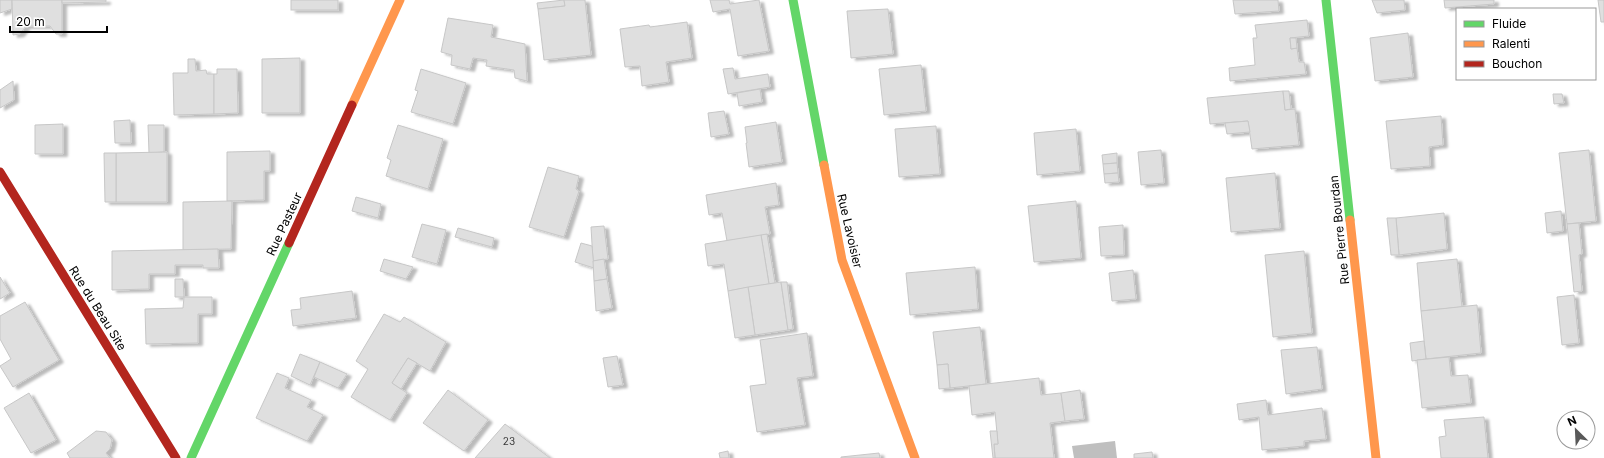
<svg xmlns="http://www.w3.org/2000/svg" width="1604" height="458" viewBox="0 0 1604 458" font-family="Inter,sans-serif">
  <defs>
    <filter id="shadow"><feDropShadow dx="4.5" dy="2.5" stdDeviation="1" flood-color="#0004"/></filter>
  </defs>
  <rect width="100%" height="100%" fill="#fff"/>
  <path fill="#bfbfbf" d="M1115,441L1117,458H1074L1072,446Z"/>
  <g fill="#dfdfdf" stroke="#c7c7c7" filter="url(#shadow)">
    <path d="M0,0H12V9L0,13Z"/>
    <path d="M12,0H62V34H56L50,26H26L20,34L13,35Z"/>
    <path d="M62,0H106V2L62,3Z"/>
    <rect x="291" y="0" width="47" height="10"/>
    <path d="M564,0L565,6L538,9L537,3Z"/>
    <path d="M564,0H585L591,55L544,60L538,9L565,6Z"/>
    <path d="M710,0H729L730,4L759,0L769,51L738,56L730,9L713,12Z"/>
    <path d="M1233,0H1278L1279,11L1235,14Z"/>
    <path d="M1372,0H1404L1405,10L1377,13Z"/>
    <path d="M1444,0H1494V4L1445,8Z"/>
    <path d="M1598,0H1604V22H1601Z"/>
    <path d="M888,9L893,54L851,58L847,11Z"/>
    <path d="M448,18L493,25L491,37L525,44L527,81L515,78L514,70L486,66L487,60L473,58L470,69L451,65L452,55L441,52Z"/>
    <path d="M1307,20L1309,36L1290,38L1291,49L1297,48L1299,62H1304L1306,74L1230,81L1229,68L1255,65L1253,38H1257L1255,25Z"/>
    <path d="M687,22L692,58L666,62L669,82L642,86L640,66L625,67L620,29L649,25L650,27Z"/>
    <path d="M1408,33L1413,77L1375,81L1370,38Z"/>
    <path d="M1290,38H1296L1297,48L1291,49Z"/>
    <path d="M300,58V113H262V59Z"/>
    <path d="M188,59H195L196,71L206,70L207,74H214V114L174,115L173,73H188Z"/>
    <path d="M921,65L926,111L884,115L879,69Z"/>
    <path d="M733,68L735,79L768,74L770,87L728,94L723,69Z"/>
    <path d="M217,69H237L238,113L214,114V74H217Z"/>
    <path d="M421,69L466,83L453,124L411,112L418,91L415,90Z"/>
    <path d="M13,81L14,100L0,108V90Z"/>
    <path d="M760,89L762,102L739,106L737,93Z"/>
    <path d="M1283,91L1285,110L1295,109L1299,145L1252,149L1248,121L1210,124L1207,98Z"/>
    <path d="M1283,91H1289L1291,109L1285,110Z"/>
    <path d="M1553,94H1562L1564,103L1554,104Z"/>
    <path d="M724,111L729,134L711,137L708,113Z"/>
    <path d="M1441,116L1443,145L1429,147L1430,166L1391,169L1386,121Z"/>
    <path d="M130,120L131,143H115L114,121Z"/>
    <path d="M1248,121L1250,132L1227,134L1225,123Z"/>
    <path d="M776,122L782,162L749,167L746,143H747L745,127Z"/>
    <path d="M63,124V154H35V125Z"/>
    <path d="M148,125H164V152L149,153Z"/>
    <path d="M398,125L443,139L428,189L386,176L391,160L387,158Z"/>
    <path d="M936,126L940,174L899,177L895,129Z"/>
    <path d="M1076,129L1080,171L1037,175L1034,133Z"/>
    <path d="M1161,150L1164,183L1141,185L1138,152Z"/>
    <path d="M1589,150L1596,221L1567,224L1559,153Z"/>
    <path d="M270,151V171H264V200L227,201V152Z"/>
    <path d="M167,152V202H116V153Z"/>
    <path d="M104,153H116V202H105Z"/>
    <path d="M1117,153V163L1103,164L1102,155Z"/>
    <path d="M1117,163L1118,173L1104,174L1103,164Z"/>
    <path d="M548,167L579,176L576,189L579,191L564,237L529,227Z"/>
    <path d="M1118,173L1119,182L1105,183L1104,174Z"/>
    <path d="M1275,173L1280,228L1231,232L1226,178Z"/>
    <path d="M776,183L779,205L765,207L770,234L727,241L722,213L709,215L706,195Z"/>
    <path d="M356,197L381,204L378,218L352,211Z"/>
    <path d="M232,201L231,249L183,250V202Z"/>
    <path d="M1076,201L1081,258L1034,262L1028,206Z"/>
    <path d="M1561,211L1563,231L1547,233L1545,213Z"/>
    <path d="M1444,213L1447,249L1399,255L1396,218Z"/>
    <path d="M1387,218H1396L1399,255H1391Z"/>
    <path d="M1579,223L1582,254L1579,255L1582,291L1574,292L1567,224Z"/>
    <path d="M422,224L446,230L437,264L412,257Z"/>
    <path d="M1123,225L1124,255L1101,256L1099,227Z"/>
    <path d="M604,226L608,259L593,261L591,227Z"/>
    <path d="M458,228L494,238L492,247L455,237Z"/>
    <path d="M767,234L775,283L769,284L761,235Z"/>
    <path d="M761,235L769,284L728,291L724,264L708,266L705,244Z"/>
    <path d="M581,243L592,246L594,268L575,262Z"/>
    <path d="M218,249L219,268H203V265H175V274H149V289L112,290V251Z"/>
    <path d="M1304,251L1312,333L1273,337L1265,255Z"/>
    <path d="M384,259L413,267L406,279L380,271Z"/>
    <path d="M604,259L607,279L594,281L593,261Z"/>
    <path d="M1457,259L1462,307L1421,311L1417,263Z"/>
    <path d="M975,267L978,309L910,315L906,273Z"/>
    <path d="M1133,270L1136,299L1112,301L1109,273Z"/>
    <path d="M0,277L10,293L0,299Z"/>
    <path d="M175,279H183L184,297H175Z"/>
    <path d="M607,279L612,308L596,311L594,281Z"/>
    <path d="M781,282L788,330L755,335L748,287Z"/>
    <path d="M781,282H787L793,329L788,330Z"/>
    <path d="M748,287L755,335L735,338L728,291Z"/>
    <path d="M352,291L356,318L293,326L291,310L301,309L300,298Z"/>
    <path d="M1574,295L1579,343L1562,345L1557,297Z"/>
    <path d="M184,297H212V314H198V343L146,344L145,309L183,308Z"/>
    <path d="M25,302L59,360L13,387L0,366L11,359L0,339V316Z"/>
    <path d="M1477,305L1481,353L1426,359L1421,311Z"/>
    <path d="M384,314L400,322L404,317L446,342L430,371L408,358L392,383L407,393L390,420L351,397L368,369L356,361Z"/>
    <path d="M980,327L986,384L950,388L948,364L937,365L933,332Z"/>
    <path d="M807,333L813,376L797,378L805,425L757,432L750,386L766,384L760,340Z"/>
    <path d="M1424,341L1426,359L1412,361L1410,343Z"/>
    <path d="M1317,347L1322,389L1286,394L1281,350Z"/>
    <path d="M300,354L320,362L310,385L291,376Z"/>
    <path d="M617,356L623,385L608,387L603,358Z"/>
    <path d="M1449,357L1451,376L1468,375L1471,403L1422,408L1417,360Z"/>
    <path d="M408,358L417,363L401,389L392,383Z"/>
    <path d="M320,362L347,374L338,388L314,377Z"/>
    <path d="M948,364L950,388L939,389L937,365Z"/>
    <path d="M277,373L289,378L285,388L311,400L307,407L323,415L307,441L256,418Z"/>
    <path d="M1039,378L1041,395L1061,393L1065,421L1050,423L1054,458H995L994,444H998L995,412L972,415L969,386Z"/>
    <path d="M448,390L488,420L464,451L423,423Z"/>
    <path d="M1080,390L1084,419L1065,421L1061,393Z"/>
    <path d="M29,393L56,440L31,453L4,408Z"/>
    <path d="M1266,400L1268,415L1322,408L1326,439L1304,441V446L1262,450L1259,417L1239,420L1237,404Z"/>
    <path d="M1484,417L1488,458H1441L1439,437L1446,436L1444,420Z"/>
    <path d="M505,424L550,458H475Z"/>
    <path d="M96,431L106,432L112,440L110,449L106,453L110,458H70L67,453Z"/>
    <path d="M990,431H997L998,444H994L995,458H993Z"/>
    <path d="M728,451L729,458H720L719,453Z"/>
    <path d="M1152,452L1153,458H1134V454Z"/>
    <path d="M879,453L880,458H841V457Z"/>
  </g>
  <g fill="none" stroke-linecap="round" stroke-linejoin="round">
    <g stroke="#63d668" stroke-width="9">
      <path d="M793,0L824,165"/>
      <path d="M1326,0L1350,220"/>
      <path d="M191,458L289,243"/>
    </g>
    <g stroke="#ff974d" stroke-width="9">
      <path d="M352,105L400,0"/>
      <path d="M824,165L842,260L915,458"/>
      <path d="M1350,220L1376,458"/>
    </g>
    <g stroke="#b3261e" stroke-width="9">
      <path d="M0,172L176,458"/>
      <path d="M289,243L352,105"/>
    </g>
  </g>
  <g text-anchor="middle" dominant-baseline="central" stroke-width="3.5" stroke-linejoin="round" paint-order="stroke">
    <g font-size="10" fill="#383838">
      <text x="509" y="441">23</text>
    </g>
    <g font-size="12" fill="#000" stroke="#fff">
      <text transform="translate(284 224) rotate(-65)">Rue Pasteur</text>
      <text transform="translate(1339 230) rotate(-96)">Rue Pierre Bourdan</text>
      <text transform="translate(850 231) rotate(77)">Rue Lavoisier</text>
      <text transform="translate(98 308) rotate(58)">Rue du Beau Site</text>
    </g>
  </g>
  <rect x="1456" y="8" width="140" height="72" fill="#ffffff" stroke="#999999"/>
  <rect x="1464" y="21" width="20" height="6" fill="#63d668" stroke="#999999"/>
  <text x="1492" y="28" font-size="12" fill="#000000">Fluide</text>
  <rect x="1464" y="41" width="20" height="6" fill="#ff974d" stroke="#999999"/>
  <text x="1492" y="48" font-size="12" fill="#000000">Ralenti</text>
  <rect x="1464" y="61" width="20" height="6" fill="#b3261e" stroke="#999999"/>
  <text x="1492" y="68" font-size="12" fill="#000000">Bouchon</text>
  <g transform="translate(1576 430) rotate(336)"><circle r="19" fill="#ffffff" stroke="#999999"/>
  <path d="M0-3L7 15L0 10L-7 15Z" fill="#595959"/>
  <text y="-6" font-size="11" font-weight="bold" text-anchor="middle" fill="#000000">N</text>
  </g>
  <path d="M10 26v6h97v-6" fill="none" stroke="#000000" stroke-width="2"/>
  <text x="16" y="26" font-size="12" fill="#000000" stroke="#ffffff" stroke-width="3" paint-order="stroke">20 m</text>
</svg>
